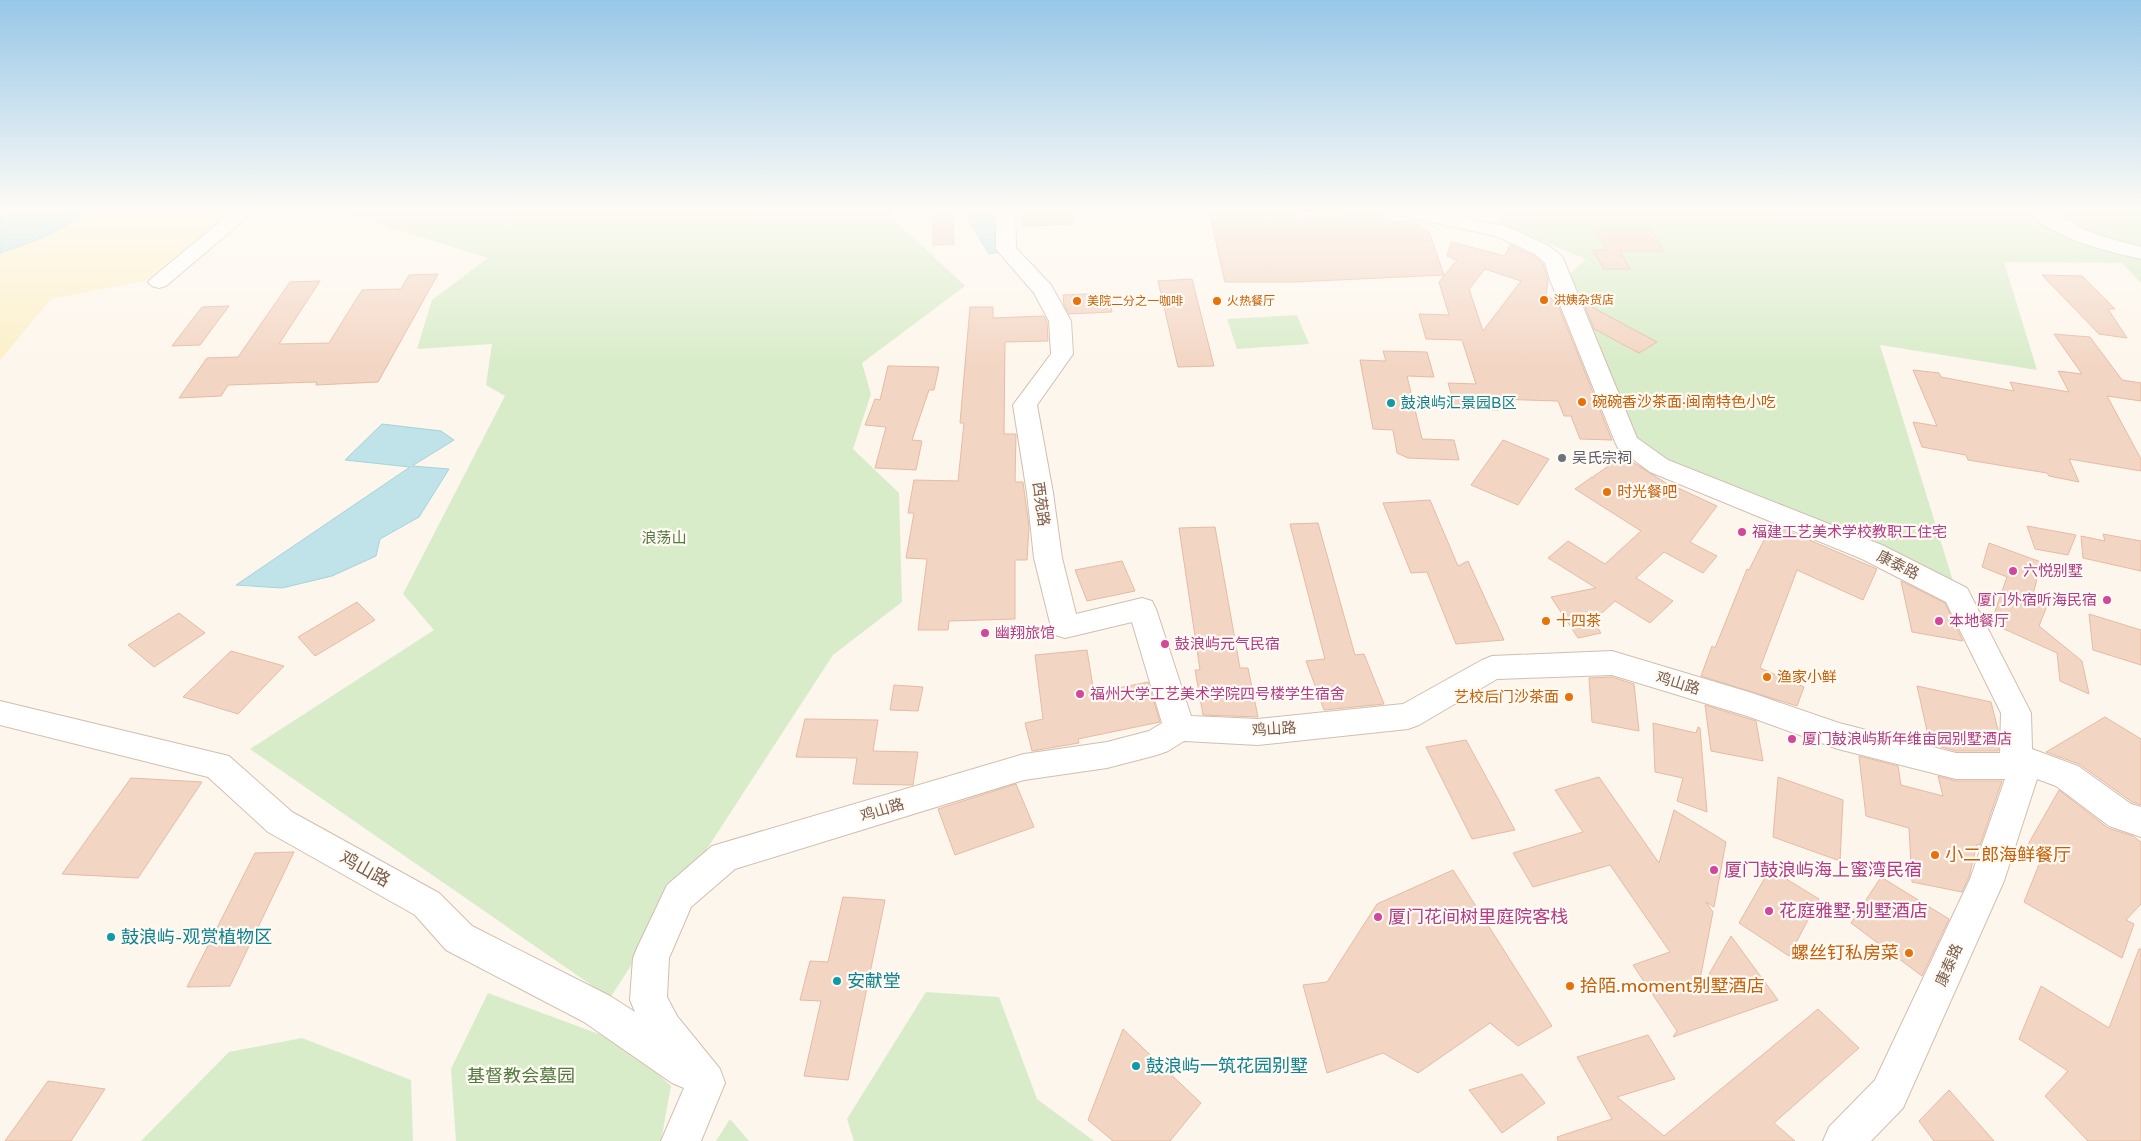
<svg xmlns="http://www.w3.org/2000/svg" width="2141" height="1141" viewBox="0 0 2141 1141" font-family="'Varela Round','Noto Sans SC',sans-serif">
  <rect width="100%" height="100%" fill="#fdf6ec"/>
  <path fill="#f5e8da" d="M1427,207H1500L1497,221L1427,209Z"/>
  <g fill="#d8ecc9">
    <path d="M325,207H895L890,216L965,286L862,363L871,394L853,449L899,493L902,602L833,655L610,998L250,749L434,630L403,594L505,396L486,385L492,344L417,349L432,300L488,258Z"/>
    <path d="M1506,207H2141V283L2122,263L2004,262L2037,370L1880,345L1953,581L1868,538L1656,459L1630,437L1568,276L1586,259L1497,222Z"/>
    <path d="M1297,315L1309,344L1237,349L1227,319Z"/>
    <path d="M926,992L999,997L1037,1099L1094,1141H854L847,1119Z"/>
    <path d="M488,993L626,1044L671,1086L661,1141H456L451,1069Z"/>
    <path d="M302,1038L411,1080L413,1141H141L229,1052Z"/>
    <path d="M730,1119L749,1141H716Z"/>
  </g>
  <path fill="#fcefc7" d="M93,207H239L149,280L51,299L0,360V253C36,241 63,231 93,207Z"/>
  <g fill="#bfe3e8" stroke="#a5d3da">
    <path d="M0,207H93C63,231 36,241 0,253Z"/>
    <path d="M956,207H999V252L989,254L962,210Z"/>
    <path d="M382,424L441,431L454,440L412,466L449,469L419,517L380,539L376,556L332,576L282,588L236,585L410,467L345,460Z"/>
  </g>
  <g fill="#f3d5c3" stroke="#e6bba3" fill-rule="evenodd">
    <path d="M953,207L954,244L933,245V208Z"/>
    <path d="M1021,207H1071L1073,224L1022,226Z"/>
    <path d="M1208,207H1249L1250,212L1293,210L1296,216L1379,212L1385,214L1389,222L1413,221L1429,232L1444,275L1294,282H1225Z"/>
    <path d="M1595,230H1651L1664,251H1620L1630,269H1604L1593,250H1607Z"/>
    <path d="M1451,242L1505,256L1510,245L1534,256L1543,264L1548,280L1546,295L1557,302L1612,440L1580,439L1571,416H1564L1558,401L1495,399L1499,410L1456,409L1448,383L1476,384L1462,340L1426,339L1419,314L1449,315L1439,282L1457,260L1447,256ZM1485,269L1521,281L1483,331L1469,289Z"/>
    <path d="M438,274L378,382L316,385L317,382L228,385L221,396L179,398L207,358L238,357L290,282L320,281L279,344L329,343L362,290L401,289L409,275Z"/>
    <path d="M2042,275L2082,276L2115,309H2108L2127,338L2099,334Z"/>
    <path d="M1192,279L1214,366L1178,367L1158,281Z"/>
    <path d="M1108,293L1112,312L1069,314L1064,305L1063,295Z"/>
    <path d="M1584,303L1657,342L1639,353L1594,329Z"/>
    <path d="M229,306L200,345L172,346L202,307Z"/>
    <path d="M970,307H993V318L1044,316L1047,322L1048,341L1005,342L1004,434H1016L1015,482H1023L1029,527L1027,560H1015V619L949,621L948,630H918L927,559L906,558L914,513H908L914,480L958,481L964,423H960Z"/>
    <path d="M2054,334L2090,337L2122,380L2141,383V401L2107,396L2141,459V471L2069,459L2079,482L2049,476L2047,473L1968,460L1966,455L1922,447L1913,422L1937,426L1913,370L1939,373L1941,377L2014,391L2010,382L2069,392L2058,371L2082,374Z"/>
    <path d="M1383,351L1427,352L1434,377L1407,376L1422,439L1454,440L1459,460L1408,458L1397,453L1393,430L1373,429L1360,360L1386,361Z"/>
    <path d="M888,366L939,367L934,390H929L912,440L922,441L916,470L875,468L886,427L865,425L875,399L880,400Z"/>
    <path d="M1503,440L1549,459L1518,505L1471,485Z"/>
    <path d="M1623,456L1677,490L1678,488L1717,506L1690,542L1717,556L1703,573L1664,552L1636,578L1673,601L1650,623L1615,601L1593,621L1601,633L1578,638L1551,597L1596,588L1548,558L1568,541L1605,564L1641,531L1575,489L1592,477L1594,478V476Z"/>
    <path d="M1430,500L1458,566L1468,561L1504,640L1456,644L1427,572L1411,573L1383,503Z"/>
    <path d="M1318,523L1355,655L1364,654L1384,704L1324,710L1306,661L1325,659L1290,524Z"/>
    <path d="M1772,524L1877,569L1863,600L1797,570L1760,668L1804,687L1797,706L1701,676L1712,646L1715,648L1747,569L1749,570Z"/>
    <path d="M2027,526L2076,535L2068,555L2035,549Z"/>
    <path d="M1215,527L1240,668H1248L1258,717L1203,715L1195,670H1200L1179,528Z"/>
    <path d="M2103,534L2141,541V571L2083,558L2081,536L2105,541Z"/>
    <path d="M1989,543L2041,562L2032,599L2047,606L2039,626L2082,661L2089,694L2060,681L2057,653L1991,623L2007,577L1982,567Z"/>
    <path d="M1122,561L1135,591L1087,601L1075,570Z"/>
    <path d="M1901,581L1945,603L1963,641L1912,632Z"/>
    <path d="M357,602L375,620L315,656L298,637Z"/>
    <path d="M179,613L205,633L154,667L128,645Z"/>
    <path d="M2089,614L2141,630V665L2093,650Z"/>
    <path d="M1087,650L1094,693L1148,682L1160,722L1078,739L1079,743L1032,751L1025,723L1043,719L1035,655Z"/>
    <path d="M231,651L284,666L238,714L183,697Z"/>
    <path d="M1612,677L1634,684L1639,731L1592,722L1589,678Z"/>
    <path d="M894,685L923,687L918,711L890,710Z"/>
    <path d="M1917,686L1991,702L1999,734L1998,751H1956L1930,744Z"/>
    <path d="M1705,705L1756,721L1763,761L1711,751Z"/>
    <path d="M2105,717L2141,739V805L2132,802L2079,764L2046,752Z"/>
    <path d="M805,719L878,720L873,751L918,752L913,785L853,784L857,758L796,757Z"/>
    <path d="M1653,723L1696,733L1698,727L1700,728L1707,812L1677,801L1683,778L1655,772Z"/>
    <path d="M1466,740L1515,830L1472,839L1426,747Z"/>
    <path d="M1859,756L1898,766L1901,785L1943,796L1938,776L1956,781H2002L1980,845L1977,844L1969,877L1962,892L1912,882L1909,828L1866,816Z"/>
    <path d="M1599,777L1659,863L1674,810L1726,842L1714,907L1706,902L1713,912L1697,995L1731,936L1778,1000L1673,1037L1677,1031L1633,965L1670,952L1610,865L1533,887L1513,853L1583,832L1555,790Z"/>
    <path d="M1778,777L1843,800L1840,861L1773,837Z"/>
    <path d="M131,778L202,782L138,878L62,874Z"/>
    <path d="M1016,784L1034,827L955,855L938,809Z"/>
    <path d="M2059,790L2108,828L2133,836L2141,842V904L2126,920L2134,924L2122,958L2024,902L2042,857L2026,848Z"/>
    <path d="M294,852L230,986L187,987L255,853Z"/>
    <path d="M1770,869L1819,899L1789,956L1739,923Z"/>
    <path d="M1453,870L1552,1026L1518,1046L1490,1023L1418,1073L1383,1053L1327,1073L1303,985L1327,982L1377,904Z"/>
    <path d="M1881,877L1949,919L1922,976L1851,923Z"/>
    <path d="M843,897L885,900L848,1080L804,1076L821,1001L800,1000L810,961L828,962Z"/>
    <path d="M2139,949H2141V1141H2088L2045,1096L2068,1071L2019,1039L2041,986L2109,1028Z"/>
    <path d="M1818,1009L1859,1048L1774,1123L1795,1141H1558L1557,1137L1612,1119L1577,1057L1648,1035L1675,1079L1617,1097L1664,1136Z"/>
    <path d="M1123,1029L1201,1103L1170,1141H1113L1088,1120Z"/>
    <path d="M1522,1074L1545,1103L1502,1133L1469,1090Z"/>
    <path d="M48,1081L105,1089L71,1141H5Z"/>
    <path d="M1949,1090L1994,1141H1934L1919,1121Z"/>
  </g>
  <g fill="none" stroke-linecap="round" stroke-linejoin="round">
    <g stroke="#d1beb0" stroke-width="2">
      <g id="minor">
        <path d="M238,207H259L166,286L159,288L152,286L148,282L152,278Z"/>
        <path d="M996,207H1015L1016,248L1051,285L1071,321L1073,354L1037,405L1053,493L1062,558L1076,614L1142,598L1152,601L1156,609L1191,716L1258,719L1403,704L1482,660L1492,656L1612,651L1752,693L1839,723L1956,753H2000L2001,713L1946,602L1862,559L1650,472L1618,448L1615,442L1550,280L1545,263L1535,254L1496,236L1387,213L1380,211L1377,207H1413L1509,227L1549,246L1562,256L1637,438L1668,460L1882,545L1967,588L2031,713L2032,749L2078,766L2131,804L2141,807V837L2109,826L2056,786L2037,779L2004,881L1903,1108L1871,1141H1823L1829,1127L1875,1080L1970,879L2005,779H1956L1838,749L1747,716L1612,675L1497,679L1419,725L1408,729L1258,745L1184,741L1168,751L1157,755L1107,768L1024,780L735,869L691,907L669,958L667,997L677,1016L720,1069L725,1083L701,1141H661L684,1088L672,1083L584,1022L446,950L415,915L268,832L208,777L0,725V701L229,756L292,812L439,893L472,926L610,996L635,1012L630,1000L633,958L638,946L667,885L712,846L1024,754L1107,742L1149,731L1162,723L1132,622L1065,638L1055,635L1051,627L1034,558L1027,493L1013,405L1051,354L1049,321L1034,293L996,249Z"/>
        <path d="M2027,207H2047L2080,228L2105,237L2141,247V259C2111,252 2041,236 2027,207Z"/>
      </g>
    </g>
    <use href="#minor" fill="#fff" fill-rule="evenodd"/>
  </g>
  <linearGradient id="sky" x2="0" y2="1"><stop stop-color="#97c7e8"/><stop offset="0.57" stop-color="#fefbf6"/><stop offset="1" stop-color="#fefbf6" stop-opacity="0"/></linearGradient>
  <rect width="2141" height="366" fill="url(#sky)"/>
  <g fill="#e8710a" stroke="#fffaf3" stroke-width="2">
    <circle cx="1544" cy="300" r="5"/>
    <circle cx="1077" cy="301" r="5"/>
    <circle cx="1217" cy="301" r="5"/>
    <circle cx="1582" cy="402" r="5"/>
    <circle cx="1607" cy="492" r="5"/>
    <circle cx="1546" cy="621" r="5"/>
    <circle cx="1767" cy="677" r="5"/>
    <circle cx="1569" cy="697" r="5"/>
    <circle cx="1935" cy="855" r="5"/>
    <circle cx="1909" cy="953" r="5"/>
    <circle cx="1570" cy="986" r="5"/>
  </g>
  <g fill="#0f9aa8" stroke="#fffaf3" stroke-width="2">
    <circle cx="1391" cy="403" r="5"/>
    <circle cx="111" cy="937" r="5"/>
    <circle cx="837" cy="981" r="5"/>
    <circle cx="1136" cy="1066" r="5"/>
  </g>
  <circle fill="#6b7280" stroke="#fffaf3" stroke-width="2" cx="1562" cy="458" r="5"/>
  <g fill="#d1479c" stroke="#fffaf3" stroke-width="2">
    <circle cx="1742" cy="532" r="5"/>
    <circle cx="2013" cy="571" r="5"/>
    <circle cx="2107" cy="600" r="5"/>
    <circle cx="1939" cy="621" r="5"/>
    <circle cx="985" cy="633" r="5"/>
    <circle cx="1165" cy="644" r="5"/>
    <circle cx="1080" cy="694" r="5"/>
    <circle cx="1792" cy="739" r="5"/>
    <circle cx="1714" cy="870" r="5"/>
    <circle cx="1769" cy="911" r="5"/>
    <circle cx="1378" cy="917" r="5"/>
  </g>
  <g text-anchor="middle" dominant-baseline="central" stroke-width="4.5" stroke-linejoin="round" paint-order="stroke">
    <g font-size="12" fill="#c56008" stroke="#fffaf3" text-anchor="start">
      <text x="1554" y="300">洪姨杂货店</text>
      <text x="1087" y="301">美院二分之一咖啡</text>
      <text x="1227" y="301">火热餐厅</text>
    </g>
    <g font-size="15" fill="#c56008" stroke="#fffaf3" text-anchor="start">
      <text x="1592" y="402">碗碗香沙茶面·闽南特色小吃</text>
      <text x="1617" y="492">时光餐吧</text>
      <text x="1556" y="621">十四茶</text>
      <text x="1777" y="677">渔家小鲜</text>
      <text x="1559" y="697" text-anchor="end">艺校后门沙茶面</text>
    </g>
    <g font-size="15" fill="#0d838f" stroke="#fffaf3" text-anchor="start">
      <text x="1401" y="403">鼓浪屿汇景园B区</text>
    </g>
    <g font-size="15" fill="#5b616d" stroke="#fffaf3" text-anchor="start">
      <text x="1572" y="458">吴氏宗祠</text>
    </g>
    <g font-size="15" fill="#7a5c4d" stroke="#fffaf3">
      <text transform="translate(1041 504) rotate(82)">西苑路</text>
      <text transform="translate(1898 565) rotate(27)">康泰路</text>
      <text transform="translate(1678 683) rotate(17)">鸡山路</text>
      <text transform="translate(1274 729) rotate(-4)">鸡山路</text>
      <text transform="translate(882 810) rotate(-17)">鸡山路</text>
      <text transform="translate(1949 965) rotate(-66)">康泰路</text>
    </g>
    <g font-size="15" fill="#b23c85" stroke="#fffaf3" text-anchor="start">
      <text x="1752" y="532">福建工艺美术学校教职工住宅</text>
      <text x="2023" y="571">六悦别墅</text>
      <text x="2097" y="600" text-anchor="end">厦门外宿听海民宿</text>
      <text x="1949" y="621">本地餐厅</text>
      <text x="995" y="633">幽翔旅馆</text>
      <text x="1175" y="644">鼓浪屿元气民宿</text>
      <text x="1090" y="694">福州大学工艺美术学院四号楼学生宿舍</text>
      <text x="1802" y="739">厦门鼓浪屿斯年维亩园别墅酒店</text>
    </g>
    <g font-size="15" fill="#537a41" stroke="#fffaf3">
      <text x="664" y="538">浪荡山</text>
    </g>
    <g font-size="18" fill="#c56008" stroke="#fffaf3" text-anchor="start">
      <text x="1945" y="855">小二郎海鲜餐厅</text>
      <text x="1899" y="953" text-anchor="end">螺丝钉私房菜</text>
      <text x="1580" y="986">拾陌.moment别墅酒店</text>
    </g>
    <g font-size="18" fill="#7a5c4d" stroke="#fffaf3">
      <text transform="translate(365 869) rotate(29)">鸡山路</text>
    </g>
    <g font-size="18" fill="#b23c85" stroke="#fffaf3" text-anchor="start">
      <text x="1724" y="870">厦门鼓浪屿海上蜜湾民宿</text>
      <text x="1779" y="911">花庭雅墅·别墅酒店</text>
      <text x="1388" y="917">厦门花间树里庭院客栈</text>
    </g>
    <g font-size="18" fill="#0d838f" stroke="#fffaf3" text-anchor="start">
      <text x="121" y="937">鼓浪屿-观赏植物区</text>
      <text x="847" y="981">安献堂</text>
      <text x="1146" y="1066">鼓浪屿一筑花园别墅</text>
    </g>
    <g font-size="18" fill="#537a41" stroke="#fffaf3">
      <text x="521" y="1076">基督教会墓园</text>
    </g>
  </g>
</svg>
